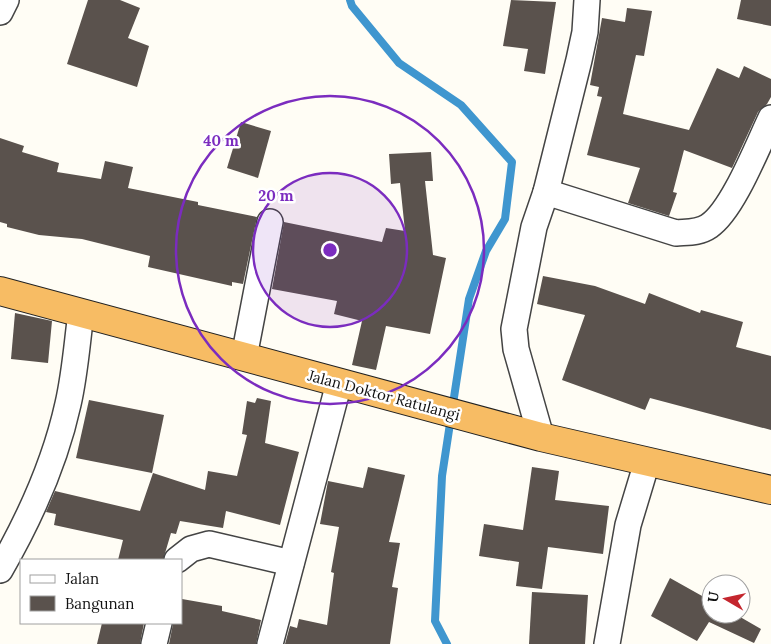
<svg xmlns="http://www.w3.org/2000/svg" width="771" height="644" viewBox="0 0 771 644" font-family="Lora,serif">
  <rect width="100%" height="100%" fill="#fffdf5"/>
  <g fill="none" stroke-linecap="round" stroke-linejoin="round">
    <path stroke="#3f96cf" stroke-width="8" d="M350,0L352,6L399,63L461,105L512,162L505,219L486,251L469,299L442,476L435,621L447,644"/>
  </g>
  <g fill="#5a524d">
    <path d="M88,0H120L140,8L128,38L149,46L137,87L67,64Z"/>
    <path d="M511,0L556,2L545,74L524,71L528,49L503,46Z"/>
    <path d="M741,0H771V26L737,19Z"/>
    <path d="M627,8L652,11L644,56L636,55L623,114L689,130L717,68L739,78L744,66L771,79V97L767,104L758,112L732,168L684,150L673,192L677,193L669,216L628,203L640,168L587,155L602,97L597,96L599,87L590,85L602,18L625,22Z"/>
    <path d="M241,122L271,131L258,178L227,168Z"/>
    <path d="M0,138L24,146L22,152L59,163L57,172L101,179L105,161L133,167L128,188L198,202V205L257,217L243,284L232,282V286L148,267L150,256L82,239L39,235L7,227V224L0,222Z"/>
    <path d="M431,152L433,181H425L433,255L446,258L430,334L386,326L376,370L352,365L362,321L334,314L337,301L272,289L284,222L382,242L386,228L405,231L400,183L391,184L389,154Z"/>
    <path d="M543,276L595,286L645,304L649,293L700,313L701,310L743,322L736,347L771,356V430L650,398L645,410L562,380L585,315L537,304Z"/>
    <path d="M15,313L52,321L48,363L11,359Z"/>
    <path d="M257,398L271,401L265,443L299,452L280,525L226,511L223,528L180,521L176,534L171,533L163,560H118L123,540L54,525L56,514L46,512L55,491L140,511L153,473L205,490L208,471L237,476L247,435L242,434L247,401L255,403Z"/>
    <path d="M89,400L164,415L152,473L76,458Z"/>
    <path d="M368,467L405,475L389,542L400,543L392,587L398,588L390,644H285L290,626L297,628L299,619L327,625L334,573L331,572L339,527L320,524L328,481L363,488Z"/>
    <path d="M532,467L559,471L555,500L609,506L603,554L548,547L542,589L516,586L519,562L479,556L484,524L523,530Z"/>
    <path d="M670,578L711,601V614H735L761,629L754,643L709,622L697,641L651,616Z"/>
    <path d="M532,592L588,595L585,644H529Z"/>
    <path d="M182,599L222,606V611L261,620L256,644H169L173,624L181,623Z"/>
    <path d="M102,623H144L140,644H97Z"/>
  </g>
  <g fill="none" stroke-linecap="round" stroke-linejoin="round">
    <g stroke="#444" stroke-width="28">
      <g id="minor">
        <path d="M0,12L6,0"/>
        <path d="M546,192L676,233C688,232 699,233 709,226C733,210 758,145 771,118"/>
        <path d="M244,357L270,222"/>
        <path d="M541,437L516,349L514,329L534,227L546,192L579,60L585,32L587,0"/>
        <path d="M177,560L191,549L209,544L291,563"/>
        <path d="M0,570C30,518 55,463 68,404C75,374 77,343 81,313"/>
        <path d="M154,644L159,623"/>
        <path d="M270,644L339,383"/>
        <path d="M607,644L628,525L647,462"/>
      </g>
    </g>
    <g stroke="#222" stroke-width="30">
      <path id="trunk" d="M0,291L541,437L771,490"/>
    </g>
    <use href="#minor" stroke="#fff" stroke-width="25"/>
    <use href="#trunk" stroke="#f7bc64" stroke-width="28"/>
  </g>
  <circle cx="330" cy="250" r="77" fill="#7b2cbf" fill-opacity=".12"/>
  <g fill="none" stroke="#7b2cbf" stroke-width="2.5">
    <circle cx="330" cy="250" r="77"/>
    <circle cx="330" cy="250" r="154"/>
  </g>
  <g text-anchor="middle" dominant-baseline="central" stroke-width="5" stroke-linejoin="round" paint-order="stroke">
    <g font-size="15" fill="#111" stroke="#fff">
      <text transform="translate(384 395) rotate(15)">Jalan Doktor Ratulangi</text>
    </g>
  </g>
  <circle cx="330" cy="250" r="8" fill="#7b2cbf" stroke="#fff" stroke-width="2.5"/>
  <g font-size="15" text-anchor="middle" font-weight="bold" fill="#7b2cbf" stroke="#fff" stroke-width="5" stroke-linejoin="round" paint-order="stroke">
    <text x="221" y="146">40 m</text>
    <text x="276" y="201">20 m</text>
  </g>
  <rect x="20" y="559" width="162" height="65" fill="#ffffff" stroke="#a0a0a0"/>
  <rect x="30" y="575" width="25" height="8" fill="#ffffff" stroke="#a0a0a0"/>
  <text x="65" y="584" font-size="15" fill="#111111">Jalan</text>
  <rect x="30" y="596" width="25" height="15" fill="#5a524d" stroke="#a0a0a0"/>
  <text x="65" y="609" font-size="15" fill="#111111">Bangunan</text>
  <g transform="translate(726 599) rotate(279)"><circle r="24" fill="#ffffff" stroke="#a0a0a0"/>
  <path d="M0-4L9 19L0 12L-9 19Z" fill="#c4262e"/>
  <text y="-8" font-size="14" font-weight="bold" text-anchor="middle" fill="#111111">U</text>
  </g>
</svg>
